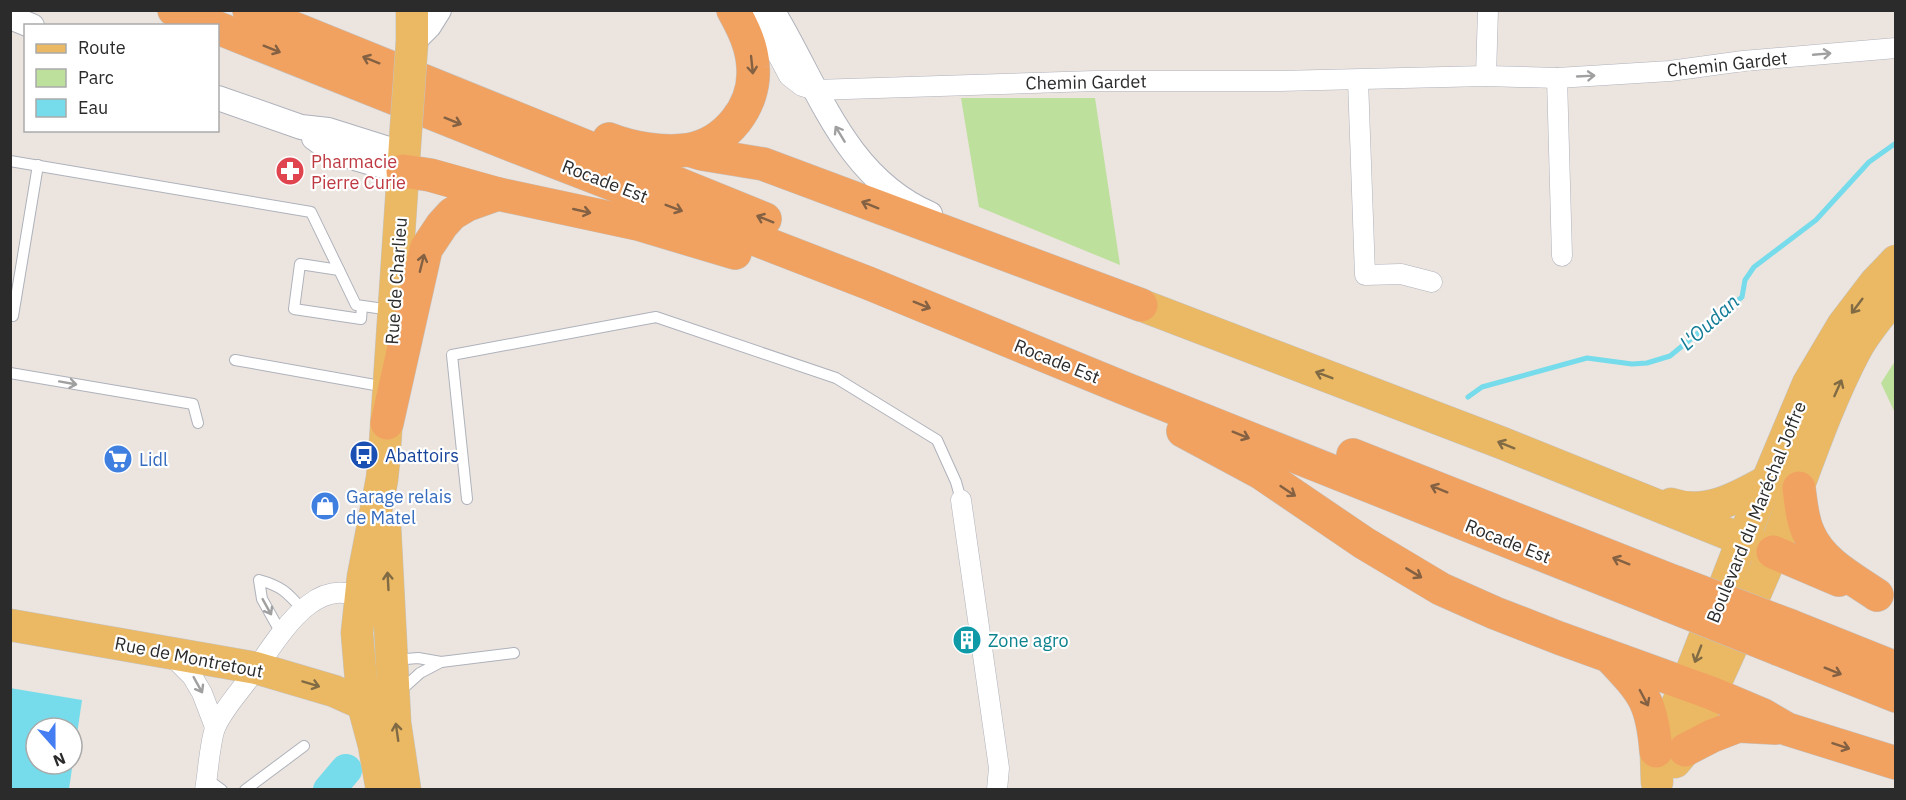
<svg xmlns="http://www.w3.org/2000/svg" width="1906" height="800" viewBox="0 0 1906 800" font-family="'IBM Plex Sans',sans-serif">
  <rect width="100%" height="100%" fill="#ece4de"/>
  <g fill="#bde09d">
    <path d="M961,98H1095L1120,265L979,207Z"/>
    <path d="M1895,361V413L1881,383Z"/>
  </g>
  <path fill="#76dbea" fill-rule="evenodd" d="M10,688L82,700L69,789H11ZM36,728H72V764H36Z"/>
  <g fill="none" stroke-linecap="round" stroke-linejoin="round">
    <path stroke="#76dbea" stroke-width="5" d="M1468,397L1482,387L1587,358L1632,364L1647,363L1670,356L1742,297L1745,280L1754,267L1816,220L1869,162L1896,143"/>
    <path stroke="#76dbea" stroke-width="32" d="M329,790L346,770"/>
    <g stroke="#aeb2bb" stroke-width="12">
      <g id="service">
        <path d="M10,161L311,212L356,305L391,310"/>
        <path d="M339,270L300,264L294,309L361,319L362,306"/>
        <path d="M10,315L13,316L38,165"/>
        <path d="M235,360L386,387"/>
        <path d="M10,373L193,404L198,423"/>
        <path d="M467,499L452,355L656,317L836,378L937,440L956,482L961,500"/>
        <path d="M281,633L262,599L259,580C281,586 287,592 302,609"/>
        <path d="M394,660L418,658L441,662L420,673L398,693"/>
        <path d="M441,662L514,653"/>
        <path d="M207,779L222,790"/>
        <path d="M245,790L304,746"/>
      </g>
    </g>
    <g stroke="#aeb2bb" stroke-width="21">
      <g id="minor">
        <path d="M754,10L789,76L802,86L815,90L1095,81H1279L1486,76L1557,78L1670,71L1743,61L1896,48"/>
        <path d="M1486,76L1488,10"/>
        <path d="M1557,78L1562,256"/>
        <path d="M1358,80L1365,275L1401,274L1432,282"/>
        <path d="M961,500L999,768L997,790"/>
        <path d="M170,654L192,676L202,693L215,727"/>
        <path d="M205,790C208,774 210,738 216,726C224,708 242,689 253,673C278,639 317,566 368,603"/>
      </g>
    </g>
    <g stroke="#aeb2bb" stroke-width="26">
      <g id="tertiary">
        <path d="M772,10C818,85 843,176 930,214"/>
        <path d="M10,17L32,26"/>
        <path d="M412,43L429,26L439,10"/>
        <path d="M218,98L301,127L328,130L404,154"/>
        <path d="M314,138C336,156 376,164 403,171"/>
      </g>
    </g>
    <g stroke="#c4c4c4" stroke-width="33">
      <g id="primary">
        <path d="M412,10V43"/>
        <path d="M1141,305L1502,443L1773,552"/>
        <path d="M1671,504C1706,516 1739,497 1769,480"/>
        <path d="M385,528L395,723L405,790"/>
        <path d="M10,625L256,668L334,691L363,704"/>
        <path d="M1675,762L1685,750C1717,679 1750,609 1779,537C1804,475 1824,410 1855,351C1866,331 1881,313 1896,296"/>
        <path d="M1657,782L1656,751L1687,683L1742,541L1808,384L1843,325L1875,283L1896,261"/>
        <path d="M382,790L374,745L363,704L357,633L363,577L382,479L384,460L406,128"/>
      </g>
    </g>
    <g stroke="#c4c4c4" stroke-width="34">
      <g id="trunk">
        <path d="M174,10L212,26"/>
        <path d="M249,10L765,219"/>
        <path d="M218,28L519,148L868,283L1126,389L1668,605"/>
        <path d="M609,139C632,148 662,153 687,150C726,144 756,106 753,67C752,46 743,28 733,10"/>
        <path d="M689,150L702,154L763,164L1141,305"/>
        <path d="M403,171L430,175L498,194"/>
        <path d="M387,423L426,249L442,225L452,214L467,205L498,194L638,224L735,253"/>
        <path d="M1183,431L1261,473L1364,543L1441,589L1495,613L1559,638L1711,693L1763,715L1787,729L1896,763"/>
        <path d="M1353,455L1675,582"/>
        <path d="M1799,488C1801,503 1802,520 1809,534C1821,562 1852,578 1877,595"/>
        <path d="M1773,552L1839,580"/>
        <path d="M1791,626L1896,668"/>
        <path d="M1778,649L1896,696"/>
        <path d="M1610,657C1643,692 1652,701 1656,751"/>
        <path d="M1685,750L1712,736L1738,726L1776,728"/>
      </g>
    </g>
    <use href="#service" stroke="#fff" stroke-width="10"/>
    <use href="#minor" stroke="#fff" stroke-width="20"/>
    <use href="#tertiary" stroke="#fff" stroke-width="24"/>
    <use href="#primary" stroke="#ebb964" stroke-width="32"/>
    <use href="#trunk" stroke="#f1a261" stroke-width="33"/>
    <g stroke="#c4c4c4" stroke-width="33" stroke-linecap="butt">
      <path id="primary-bridge" d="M406,128L412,43"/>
    </g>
    <g stroke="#c4c4c4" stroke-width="34" stroke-linecap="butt">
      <g id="trunk-bridge">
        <path d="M1675,582L1791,626"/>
        <path d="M1668,605L1778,649"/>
      </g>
    </g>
    <use href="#primary-bridge" stroke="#ebb964" stroke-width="32"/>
    <use href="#trunk-bridge" stroke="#f1a261" stroke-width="33"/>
  </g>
  <defs><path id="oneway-shaft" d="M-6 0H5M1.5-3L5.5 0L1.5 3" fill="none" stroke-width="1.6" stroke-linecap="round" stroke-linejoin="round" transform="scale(1.5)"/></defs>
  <g stroke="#846143">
    <use href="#oneway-shaft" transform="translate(272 49) rotate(22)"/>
    <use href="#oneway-shaft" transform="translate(371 60) rotate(-158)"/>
    <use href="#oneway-shaft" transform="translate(752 65) rotate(84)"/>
    <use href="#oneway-shaft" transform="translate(453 121) rotate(22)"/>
    <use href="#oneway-shaft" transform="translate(870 205) rotate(-158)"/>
    <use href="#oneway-shaft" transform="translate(674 208) rotate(21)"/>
    <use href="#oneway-shaft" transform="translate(582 211) rotate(13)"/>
    <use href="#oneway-shaft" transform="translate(765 219) rotate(-158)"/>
    <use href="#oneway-shaft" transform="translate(422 263) rotate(-76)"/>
    <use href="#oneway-shaft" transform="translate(922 305) rotate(22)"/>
    <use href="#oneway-shaft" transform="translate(1241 435) rotate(22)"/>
    <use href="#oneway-shaft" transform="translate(1439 489) rotate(-158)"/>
    <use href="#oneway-shaft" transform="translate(1288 491) rotate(34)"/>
    <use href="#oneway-shaft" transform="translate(1621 561) rotate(-158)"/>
    <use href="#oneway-shaft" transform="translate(1414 573) rotate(31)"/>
    <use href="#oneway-shaft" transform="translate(1833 671) rotate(22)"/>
    <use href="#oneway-shaft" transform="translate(1644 698) rotate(62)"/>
    <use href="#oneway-shaft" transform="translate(1841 746) rotate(18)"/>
  </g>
  <g stroke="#a0a0a0">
    <use href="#oneway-shaft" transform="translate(1822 54) rotate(-5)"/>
    <use href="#oneway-shaft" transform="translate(1586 76) rotate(-3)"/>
    <use href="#oneway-shaft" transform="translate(840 134) rotate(-121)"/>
    <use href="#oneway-shaft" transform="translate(68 383) rotate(10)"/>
    <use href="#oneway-shaft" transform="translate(267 607) rotate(61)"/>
    <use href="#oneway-shaft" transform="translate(198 685) rotate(61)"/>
  </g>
  <g stroke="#816b45">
    <use href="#oneway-shaft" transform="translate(1857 306) rotate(127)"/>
    <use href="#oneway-shaft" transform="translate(1324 375) rotate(-159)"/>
    <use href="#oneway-shaft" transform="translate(1838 388) rotate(-66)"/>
    <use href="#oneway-shaft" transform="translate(1506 445) rotate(-158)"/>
    <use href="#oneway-shaft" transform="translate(388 581) rotate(-93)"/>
    <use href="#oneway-shaft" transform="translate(1698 654) rotate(111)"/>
    <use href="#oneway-shaft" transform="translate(311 684) rotate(17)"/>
    <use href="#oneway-shaft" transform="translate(397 732) rotate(-98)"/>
  </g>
  <defs>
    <g id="pharmacy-disc" transform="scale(1.5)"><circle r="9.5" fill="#e0444e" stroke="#fff"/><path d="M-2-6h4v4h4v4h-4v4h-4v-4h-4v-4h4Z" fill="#fff"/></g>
    <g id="bus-disc" transform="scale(1.5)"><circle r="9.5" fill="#1a4fb4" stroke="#fff"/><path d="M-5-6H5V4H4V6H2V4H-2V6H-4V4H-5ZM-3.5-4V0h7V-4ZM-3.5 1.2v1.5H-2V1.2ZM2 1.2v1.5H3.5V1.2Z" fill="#fff"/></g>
    <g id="supermarket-disc" transform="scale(1.5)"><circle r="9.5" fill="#3f7fe0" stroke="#fff"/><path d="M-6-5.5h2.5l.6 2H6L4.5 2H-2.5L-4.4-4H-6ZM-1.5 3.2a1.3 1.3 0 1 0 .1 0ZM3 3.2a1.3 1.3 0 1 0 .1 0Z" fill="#fff"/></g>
    <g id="shop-disc" transform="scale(1.5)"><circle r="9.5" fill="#3f7fe0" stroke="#fff"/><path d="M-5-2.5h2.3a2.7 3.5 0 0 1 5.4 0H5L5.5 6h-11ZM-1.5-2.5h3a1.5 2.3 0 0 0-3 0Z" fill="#fff"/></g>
    <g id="building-disc" transform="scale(1.5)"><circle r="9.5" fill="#0f9aa8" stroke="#fff"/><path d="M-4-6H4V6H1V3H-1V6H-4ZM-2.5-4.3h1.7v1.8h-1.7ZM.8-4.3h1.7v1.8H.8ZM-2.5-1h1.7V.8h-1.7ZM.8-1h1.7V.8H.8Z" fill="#fff"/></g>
  </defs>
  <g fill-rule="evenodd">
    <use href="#pharmacy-disc" x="290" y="171"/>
    <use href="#bus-disc" x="364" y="455"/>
    <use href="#supermarket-disc" x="118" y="459"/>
    <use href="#shop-disc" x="325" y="506"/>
    <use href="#building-disc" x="967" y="640"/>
  </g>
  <g text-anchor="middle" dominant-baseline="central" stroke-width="4.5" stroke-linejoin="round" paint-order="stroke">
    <g font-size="18" fill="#2b2b2b" stroke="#fff">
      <text transform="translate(1727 64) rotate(-6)">Chemin Gardet</text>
      <text transform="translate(1086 82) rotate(-1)">Chemin Gardet</text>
      <text transform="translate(605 181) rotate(21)">Rocade Est</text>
      <text transform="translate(396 281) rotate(-86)">Rue de Charlieu</text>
      <text transform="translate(1057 361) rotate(22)">Rocade Est</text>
      <text transform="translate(1756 512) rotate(-68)">Boulevard du Maréchal Joffre</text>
      <text transform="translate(1508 541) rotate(22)">Rocade Est</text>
      <text transform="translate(189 657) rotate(11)">Rue de Montretout</text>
    </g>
    <g font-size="18" fill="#be3a42" stroke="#fff" text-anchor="start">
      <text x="311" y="161">Pharmacie<tspan x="311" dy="21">Pierre Curie</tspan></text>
    </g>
    <g font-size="18" fill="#164399" stroke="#fff" text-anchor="start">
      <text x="385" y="455">Abattoirs</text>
    </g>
    <g font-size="18" fill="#366cbe" stroke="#fff" text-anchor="start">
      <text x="139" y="459">Lidl</text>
      <text x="346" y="496">Garage relais<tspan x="346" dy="21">de Matel</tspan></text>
    </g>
    <g font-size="18" fill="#0d838f" stroke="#fff" text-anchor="start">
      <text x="988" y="640">Zone agro</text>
    </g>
    <g font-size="20" font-style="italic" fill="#137c97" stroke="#fff">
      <text transform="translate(1709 322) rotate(-42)">L'Oudan</text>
    </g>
  </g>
  <rect width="1906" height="800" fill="none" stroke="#2b2b2b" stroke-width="24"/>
  <rect x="24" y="24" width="195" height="108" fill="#ffffff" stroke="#aaaaaa" stroke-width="1.5"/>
  <rect x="36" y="44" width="30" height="9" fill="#ebb964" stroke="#aaaaaa" stroke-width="1.5"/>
  <text x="78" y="54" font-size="18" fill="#2b2b2b">Route</text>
  <rect x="36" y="69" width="30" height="18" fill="#bde09d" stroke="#aaaaaa" stroke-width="1.5"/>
  <text x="78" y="84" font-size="18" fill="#2b2b2b">Parc</text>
  <rect x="36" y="99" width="30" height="18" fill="#76dbea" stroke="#aaaaaa" stroke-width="1.5"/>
  <text x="78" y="114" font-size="18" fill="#2b2b2b">Eau</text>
  <g transform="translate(54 746) rotate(159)"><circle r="28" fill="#ffffff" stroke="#aaaaaa" stroke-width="1.5"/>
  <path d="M0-4.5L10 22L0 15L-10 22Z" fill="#457df2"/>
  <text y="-9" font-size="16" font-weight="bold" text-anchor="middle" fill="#2b2b2b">N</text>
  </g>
</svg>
